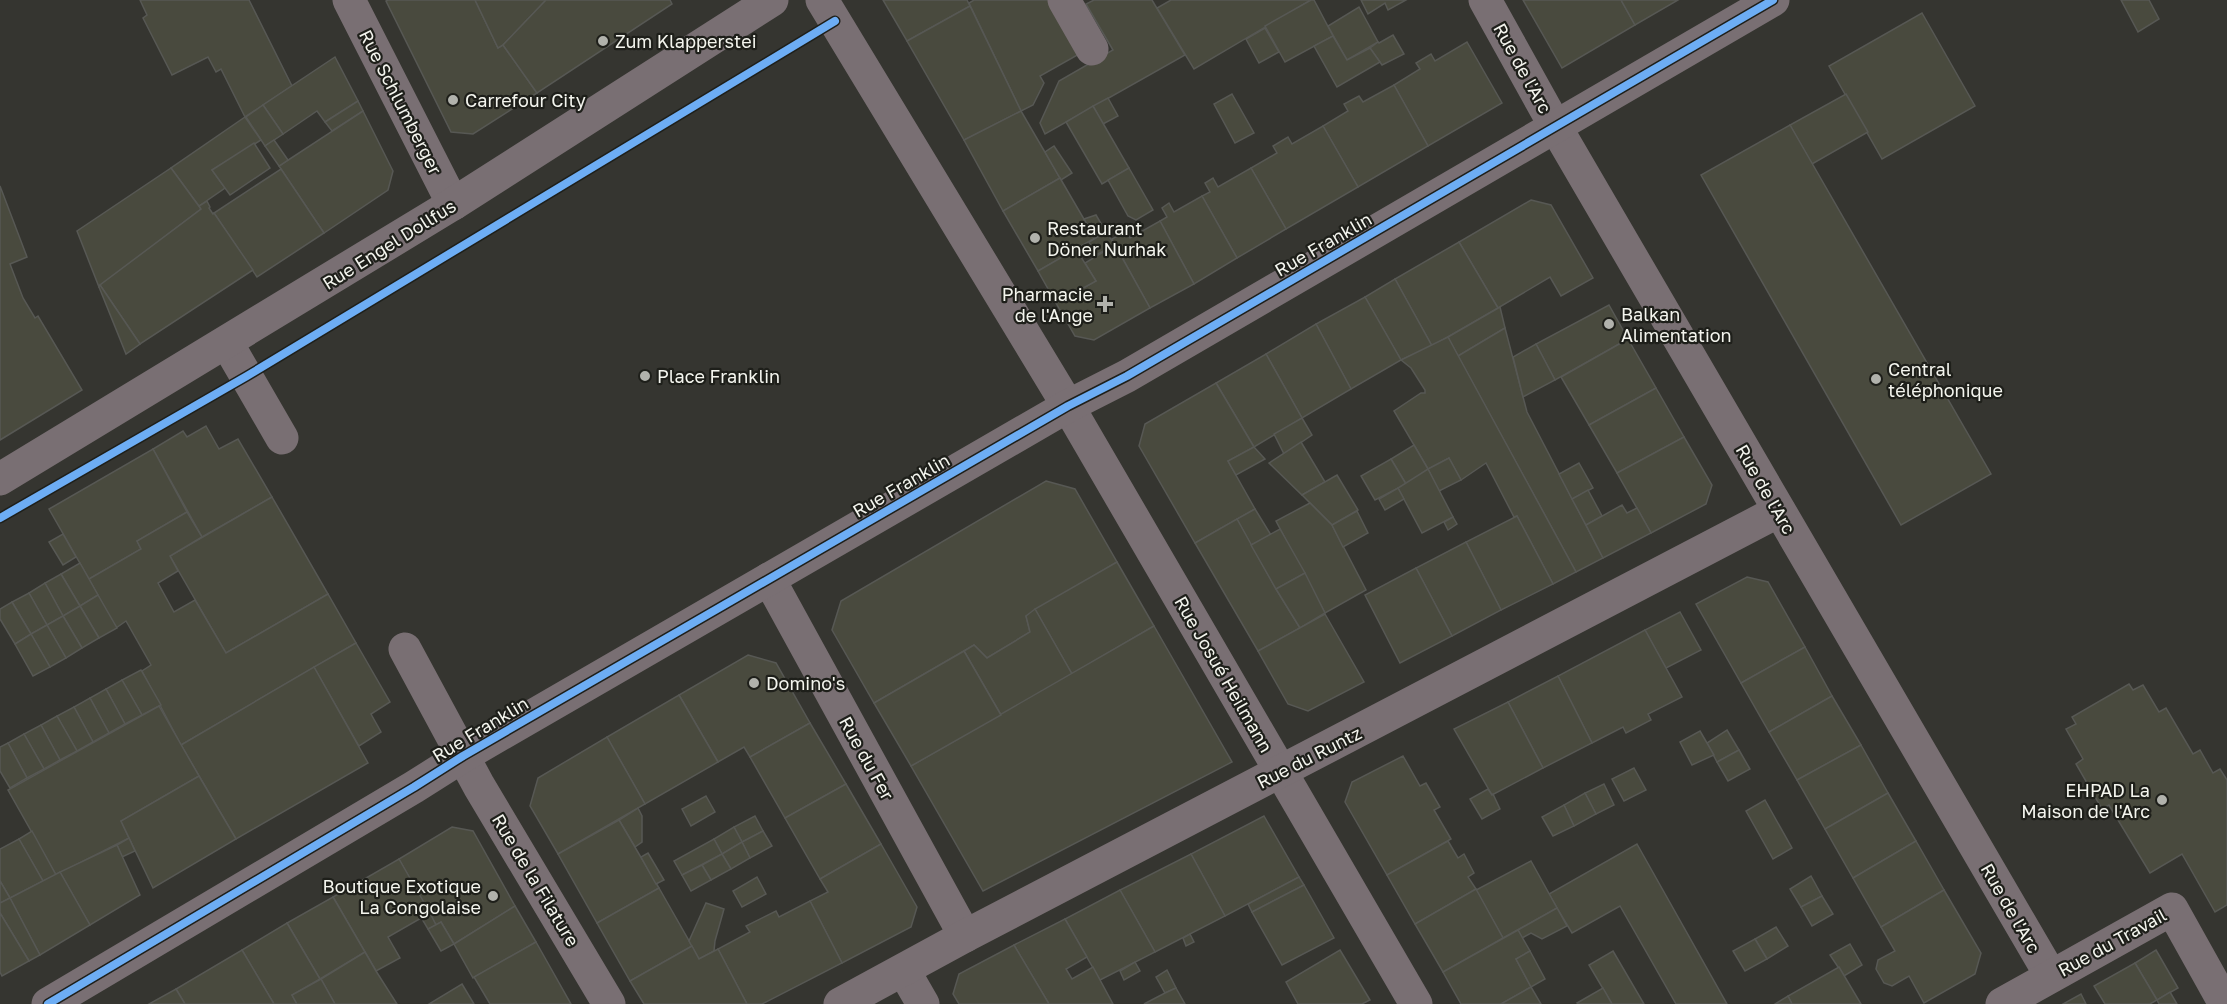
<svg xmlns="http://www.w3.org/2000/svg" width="2227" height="1004" viewBox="0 0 2227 1004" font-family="'Golos Text',sans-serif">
  <rect width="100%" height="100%" fill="#353530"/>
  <g fill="#494a3e" stroke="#575854" stroke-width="1.5">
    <path d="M140,0H249L292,86L245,117L221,69L216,72L208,57L172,75L143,18L147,15Z"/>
    <path d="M388,0H475L498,48L503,45L537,93L473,134L451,132L386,1Z"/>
    <path d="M475,0H546L503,45L498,48Z"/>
    <path d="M546,0H670L672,4L537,93L503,45Z"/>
    <path d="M883,0H967L970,6L907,41Z"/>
    <path d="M974,0H1051L1081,53L1040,76L1044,83L1033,105L1021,111L969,3Z"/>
    <path d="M1094,0H1152L1185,55L1045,134L1040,123L1059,81L1113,50L1086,4Z"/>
    <path d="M1171,0H1311L1194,69L1157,8Z"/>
    <path d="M1311,0H1314L1333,36L1285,62L1265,26Z"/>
    <path d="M1361,0H1406L1388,10L1385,3L1368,14Z"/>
    <path d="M1523,0H1621L1635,25L1562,68Z"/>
    <path d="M1621,0H1678L1635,25Z"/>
    <path d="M2121,0H2149L2159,19L2138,32Z"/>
    <path d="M970,6L1021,111L964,140L907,41Z"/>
    <path d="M1359,7L1378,42L1347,60L1328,26Z"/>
    <path d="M1922,13L1975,106L1882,159L1829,66Z"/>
    <path d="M1265,28L1279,52L1259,63L1246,39Z"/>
    <path d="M1393,35L1404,54L1382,65L1370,48L1378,42L1379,43Z"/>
    <path d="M1333,36L1347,60L1370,48L1380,62L1337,87L1314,46Z"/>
    <path d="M1467,42L1502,103L1428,146L1394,85L1420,69L1416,63L1431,54L1435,61Z"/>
    <path d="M335,57L358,101L325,122L317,111L283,134L263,105Z"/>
    <path d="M1394,85L1428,146L1358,187L1323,126L1348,111L1344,104L1359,96L1363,102Z"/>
    <path d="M1232,94L1254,133L1235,143L1214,104Z"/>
    <path d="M1846,94L1868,132L1812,164L1790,125Z"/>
    <path d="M1108,98L1118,116L1103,124L1093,106Z"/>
    <path d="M358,101L363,111L332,131L325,122Z"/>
    <path d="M263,105L283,134L265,146L246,117Z"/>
    <path d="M1093,106L1129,168L1102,184L1066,122Z"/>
    <path d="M363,111L393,171L388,190L324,233L279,166Z"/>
    <path d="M1021,111L1060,178L1003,211L964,140Z"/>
    <path d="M245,117L261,140L212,170L225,188L199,206L171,168Z"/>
    <path d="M1790,125L1991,474L1901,525L1701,175Z"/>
    <path d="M1323,126L1358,187L1286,229L1251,168L1277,153L1273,146L1288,137L1292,144Z"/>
    <path d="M274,140L288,160L279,166L265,146Z"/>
    <path d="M254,143L270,168L230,195L212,170Z"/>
    <path d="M1054,146L1072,173L1061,180L1045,152Z"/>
    <path d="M171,168L201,209L99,287L77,231Z"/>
    <path d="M1129,168L1153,210L1136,220L1128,216L1108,180Z"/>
    <path d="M1251,168L1286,229L1237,258L1202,196L1210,192L1205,183L1213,178L1218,187Z"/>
    <path d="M281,169L324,233L257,277L214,213Z"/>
    <path d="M1060,178L1095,238L1038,271L1003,211Z"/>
    <path d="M0,186L27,257L10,264L23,298L35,318L38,316L82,390L0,440Z"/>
    <path d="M1202,196L1237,258L1194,284L1160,221L1167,217L1162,208L1169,203L1174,212Z"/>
    <path d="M1531,200L1551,205L1593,278L1561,296L1550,277L1498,308L1459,242Z"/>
    <path d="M207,201L210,207L209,208L213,214L214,213L253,270L140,344L100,285L201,209L199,206Z"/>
    <path d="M1096,215L1106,232L1095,238L1084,219Z"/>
    <path d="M1160,221L1194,284L1150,308L1112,239L1126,231L1130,238Z"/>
    <path d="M1106,232L1115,245L1096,255L1089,242Z"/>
    <path d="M1459,242L1498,308L1432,346L1395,279Z"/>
    <path d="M1115,245L1150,308L1094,340L1075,336L1056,303L1096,281L1085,263Z"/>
    <path d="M1076,249L1096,281L1056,303L1038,271Z"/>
    <path d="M1395,279L1432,346L1401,360L1365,297Z"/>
    <path d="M100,285L140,344L126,354L99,287Z"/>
    <path d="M1365,297L1401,360L1351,389L1316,324Z"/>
    <path d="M1609,305L1628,339L1555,380L1536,344Z"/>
    <path d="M1500,307L1505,328L1458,356L1448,337Z"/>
    <path d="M1316,324L1351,389L1302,418L1266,354Z"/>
    <path d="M1505,328L1527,412L1603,558L1576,572L1458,356Z"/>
    <path d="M1448,337L1576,572L1553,584L1517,516L1514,517L1486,463L1461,480L1449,458L1428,469L1394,411L1421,393H1425V390L1411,368L1401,360Z"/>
    <path d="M1628,339L1656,388L1589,425L1561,377Z"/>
    <path d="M1536,344L1555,380L1523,397L1513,357Z"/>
    <path d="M1266,354L1302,418L1254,447L1216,383Z"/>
    <path d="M1216,383L1254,447L1228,461L1255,509L1195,543L1139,446L1145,424Z"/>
    <path d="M1656,388L1684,437L1617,473L1589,425Z"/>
    <path d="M1302,418L1312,435L1284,454L1274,434Z"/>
    <path d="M206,426L219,449L238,439L272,497L202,537L153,449L183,431L187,437Z"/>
    <path d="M1684,437L1712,485L1706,504L1651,533L1617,473Z"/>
    <path d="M1301,442L1325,482L1302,495L1269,463Z"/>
    <path d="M1414,445L1428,469L1406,484L1391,459Z"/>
    <path d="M1254,447L1265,459L1236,475L1228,461Z"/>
    <path d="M153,449L187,512L137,541L141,549L89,579L49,509Z"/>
    <path d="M1449,458L1461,480L1439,491L1428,469Z"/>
    <path d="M1391,459L1406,484L1375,500L1361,476Z"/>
    <path d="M1579,463L1593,488L1572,499L1559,474Z"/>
    <path d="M1428,469L1453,517L1422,533L1398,488Z"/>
    <path d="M1337,475L1358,510L1332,525L1302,495Z"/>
    <path d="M1046,481L1075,489L1117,562L1026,616L1030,632L987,658L974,645L874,703L832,630L841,601Z"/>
    <path d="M1398,488L1404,499L1385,510L1379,499Z"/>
    <path d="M1588,490L1602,516L1586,525L1572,499Z"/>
    <path d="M272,497L328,594L226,653L170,556Z"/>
    <path d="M1310,503L1332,525L1366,590L1325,613L1276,521Z"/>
    <path d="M1622,505L1627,513L1637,508L1651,533L1603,558L1586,525Z"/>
    <path d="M1255,509L1271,535L1251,545L1237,519Z"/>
    <path d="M1357,511L1368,533L1343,547L1332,525Z"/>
    <path d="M187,512L202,537L170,556L178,571L158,583L174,612L195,600L226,653L328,594L356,643L181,745L142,671L151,665L126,621L116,628L89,579L141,549L137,541Z"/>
    <path d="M1517,516L1553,584L1501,610L1466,542Z"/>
    <path d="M1453,517L1457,524L1448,530L1444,522Z"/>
    <path d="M1237,519L1276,589L1300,628L1258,651L1195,543Z"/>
    <path d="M1280,529L1305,573L1276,589L1251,545Z"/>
    <path d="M63,534L76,557L63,565L49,542Z"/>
    <path d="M1466,542L1501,610L1452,636L1416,568Z"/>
    <path d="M1117,562L1154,626L1072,674L1035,609Z"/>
    <path d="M80,563L98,595L80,606L61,574Z"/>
    <path d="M1416,568L1452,636L1400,663L1365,595Z"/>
    <path d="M1305,573L1325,613L1300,628L1276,589Z"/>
    <path d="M61,574L80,606L63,616L45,583Z"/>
    <path d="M1747,577L1768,582L1805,647L1741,683L1696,604Z"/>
    <path d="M45,583L63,616L47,625L29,593Z"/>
    <path d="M29,593L47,625L31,634L12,602Z"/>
    <path d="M98,595L117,628L99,638L80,606Z"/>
    <path d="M12,602L31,634L15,644L0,619V609Z"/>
    <path d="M80,606L99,638L82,648L63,616Z"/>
    <path d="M1035,609L1072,674L1001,715L964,651L974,645L987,658L1030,632L1026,616Z"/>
    <path d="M1680,612L1701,650L1666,668L1645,630Z"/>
    <path d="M1325,614L1364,682L1308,711L1288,704L1258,651Z"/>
    <path d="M63,616L82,648L66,658L47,625Z"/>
    <path d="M47,625L66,658L50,667L31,634Z"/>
    <path d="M1154,626L1232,762L983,891L911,766Z"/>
    <path d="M1645,630L1682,697L1648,714L1651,720L1626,733L1623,727L1592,743L1558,676Z"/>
    <path d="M31,634L50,667L33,676L15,644Z"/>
    <path d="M356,643L390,702L371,714L381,732L359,746L314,667Z"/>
    <path d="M1805,647L1832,696L1769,732L1741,683Z"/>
    <path d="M964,651L1001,715L911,766L874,703Z"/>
    <path d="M748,655L776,663L810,723L750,757L744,747L718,762L679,695Z"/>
    <path d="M314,667L368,763L236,839L181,745Z"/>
    <path d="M141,670L161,705L142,715L122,680Z"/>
    <path d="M1558,676L1592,743L1543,768L1508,702Z"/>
    <path d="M122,680L142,715L125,724L106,689Z"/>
    <path d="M2129,684L2133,690L2143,685L2159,712L2166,708L2193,754L2200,750L2213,773L2220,769L2227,780V905L2215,912L2182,854L2150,873L2109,805L2102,809L2076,764L2083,759L2066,729L2076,724L2072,717Z"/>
    <path d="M106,689L125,724L109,733L90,698Z"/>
    <path d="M679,695L718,762L645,804L607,737Z"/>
    <path d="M1832,696L1861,745L1797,780L1769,732Z"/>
    <path d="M90,698L109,733L93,742L74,707Z"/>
    <path d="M1508,702L1543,768L1492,795L1454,729Z"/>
    <path d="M159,706L199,776L121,821L129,838L56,875L8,790Z"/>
    <path d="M74,707L93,742L77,751L57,716Z"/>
    <path d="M57,716L77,751L60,760L41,725Z"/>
    <path d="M810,723L846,784L785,818L750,757Z"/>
    <path d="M41,725L60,760L44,769L24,734Z"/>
    <path d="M1727,730L1739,750L1717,762L1707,743Z"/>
    <path d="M1700,731L1714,755L1692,765L1680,742Z"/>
    <path d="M24,734L44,769L27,778L8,743Z"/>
    <path d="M607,737L645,804L558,854L530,806L538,778Z"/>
    <path d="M8,743L27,778L10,788L0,771V747Z"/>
    <path d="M1861,745L1888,793L1825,829L1797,780Z"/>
    <path d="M1739,750L1750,769L1728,781L1717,762Z"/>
    <path d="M1403,756L1420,786L1426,783L1440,807L1434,810L1451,839L1387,875L1345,802L1352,782Z"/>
    <path d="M1634,768L1646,790L1624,801L1612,779Z"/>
    <path d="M199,776L236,839L153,888L121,821Z"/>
    <path d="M846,784L881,844L820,879L785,818Z"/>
    <path d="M1604,784L1614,805L1596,814L1585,793Z"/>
    <path d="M1488,789L1492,795L1493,794L1500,809L1482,819L1470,799Z"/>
    <path d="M1585,793L1596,814L1574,826L1564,805Z"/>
    <path d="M1888,793L1916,841L1853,878L1825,829Z"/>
    <path d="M706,796L715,812L691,826L682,809Z"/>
    <path d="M1765,800L1792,848L1773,859L1746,811Z"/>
    <path d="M1564,805L1574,826L1553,836L1542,817Z"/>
    <path d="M638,808L642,816V842L635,847L619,820Z"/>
    <path d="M755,816L763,831L742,842L734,827Z"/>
    <path d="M1264,816L1299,877L1225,916L1191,854Z"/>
    <path d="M619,820L659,888L597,923L558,854Z"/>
    <path d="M452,827L473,831L515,906L454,944L441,922L436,925L399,859Z"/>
    <path d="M734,827L742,842L722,854L714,839Z"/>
    <path d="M32,831L56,875L43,881L19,839Z"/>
    <path d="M763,831L772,846L750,858L742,842Z"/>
    <path d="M129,838L135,851L122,857L117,845Z"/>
    <path d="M19,839L43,881L10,898L0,881V849Z"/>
    <path d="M714,839L722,854L682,875L674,861Z"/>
    <path d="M1448,841L1458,858L1464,854L1474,873L1468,877L1476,889L1415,924L1387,875Z"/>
    <path d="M1916,841L1944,890L1881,927L1853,878Z"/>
    <path d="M742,842L750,858L731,869L722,854Z"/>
    <path d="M881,844L917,907L911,927L842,963L810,901L828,892L820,879Z"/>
    <path d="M1637,844L1727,1004H1676L1620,906L1572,933L1557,908L1549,894Z"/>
    <path d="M117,845L140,895L90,925L60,872Z"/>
    <path d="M648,853L664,880L656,884L641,857Z"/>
    <path d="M722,854L731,869L711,880L702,865Z"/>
    <path d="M1191,854L1225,916L1155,952L1120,890Z"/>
    <path d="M399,859L430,913L388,937L400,958L376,971L333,897Z"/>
    <path d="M1531,861L1557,908L1503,938L1476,890Z"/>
    <path d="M702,865L711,880L691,891L682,875Z"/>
    <path d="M60,872L90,925L40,955L10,898Z"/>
    <path d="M1811,876L1822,896L1801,907L1790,889Z"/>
    <path d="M757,877L766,894L742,907L733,891Z"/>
    <path d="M1299,877L1304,885L1252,912L1248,904Z"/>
    <path d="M0,881L10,898L0,903Z"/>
    <path d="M1304,885L1334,938L1282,965L1252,912Z"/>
    <path d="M659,888L692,946L630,981L597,923Z"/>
    <path d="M1476,889L1503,938L1443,972L1415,924Z"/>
    <path d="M1120,890L1155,952L1100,980L1065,919Z"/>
    <path d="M1944,890L1981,953L1975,974L1924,1003L1909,976L1892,986L1884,983L1876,969L1878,960L1895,951L1881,927Z"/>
    <path d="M1822,896L1833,914L1812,926L1801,907Z"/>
    <path d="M333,897L365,952L320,979L287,923Z"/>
    <path d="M10,898L40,955L29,961L0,913V903Z"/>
    <path d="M810,901L842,963L762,1004H747L718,949L750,932L746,926L776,911L779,917Z"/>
    <path d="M706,903L724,909L715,941L714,951L699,959L689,941Z"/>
    <path d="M515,906L536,942L473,978L454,944Z"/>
    <path d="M1557,908L1567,926L1542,939L1531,933L1522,938L1518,930Z"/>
    <path d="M0,913L29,961L2,976L0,972Z"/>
    <path d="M430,913L436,925L428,929L422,919Z"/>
    <path d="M1065,919L1087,957L1066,969L1072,979L1093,967L1113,1004H1049L1014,945Z"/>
    <path d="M441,922L454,944L441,951L428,929Z"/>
    <path d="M287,923L320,979L292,995L297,1004H274L242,950Z"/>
    <path d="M1776,927L1788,946L1767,959L1755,939Z"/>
    <path d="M1518,930L1530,951L1516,959L1531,987L1501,1004H1461L1443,972Z"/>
    <path d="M1190,934L1194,942L1186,946L1183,938Z"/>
    <path d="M1755,939L1767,959L1745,971L1733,951Z"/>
    <path d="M536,942L571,1004H490L474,977Z"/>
    <path d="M1850,944L1862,965L1844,976L1830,955Z"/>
    <path d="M1014,945L1049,1004H959L953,994L959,974Z"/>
    <path d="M692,946L699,959L718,949L747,1004H644L630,981Z"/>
    <path d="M242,950L274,1004H185L176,989Z"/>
    <path d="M1340,950L1370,1000L1362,1004H1298L1286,982Z"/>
    <path d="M2156,950L2178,988L2157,1000L2135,963Z"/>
    <path d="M1530,951L1545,979L1531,987L1516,959Z"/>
    <path d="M1613,951L1644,1004H1612L1589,965Z"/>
    <path d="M365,952L376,971L397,1004H335L321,979Z"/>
    <path d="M1135,962L1140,971L1124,980L1120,971Z"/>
    <path d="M2135,963L2157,1000L2150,1004H2105L2094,986Z"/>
    <path d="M1839,967L1861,1004H1792L1788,996Z"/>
    <path d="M1167,970L1176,988L1165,993L1156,977Z"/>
    <path d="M321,979L335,1004H297L292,995Z"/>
    <path d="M462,984L474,1004H429Z"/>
    <path d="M1531,987L1541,1004H1501Z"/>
    <path d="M1176,988L1185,1004H1144L1165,993Z"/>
    <path d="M1603,988L1612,1004H1578L1577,1003Z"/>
    <path d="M176,989L185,1004H149Z"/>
    <path d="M2170,992L2177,1004H2159L2157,1000Z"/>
    <path d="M2081,994L2086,1004H2063Z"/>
    <path d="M1788,996L1792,1004H1775Z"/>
  </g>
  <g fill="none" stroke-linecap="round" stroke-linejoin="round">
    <g stroke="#796f73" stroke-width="33">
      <path d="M349,0L453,204"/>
      <path d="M822,0L1068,406L1416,1004"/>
      <path d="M1064,0L1092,49"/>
      <path d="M1485,0L1555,126L2051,976"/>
      <path d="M227,343L282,438"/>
      <path d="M0,479L453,204L772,0"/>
      <path d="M769,579L965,936"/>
      <path d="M405,649L479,786L609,1004"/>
      <path d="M904,971L923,1004"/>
      <path d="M48,1004L414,787L463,756L1068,406L1127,376L1773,0"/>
      <path d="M840,1004L965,936L1779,511"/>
      <path d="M2002,1004L2172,909L2225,1004"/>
    </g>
    <g stroke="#1e1f1a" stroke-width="11">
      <g id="cycleway">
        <path d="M0,518L247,376L835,21"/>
        <path d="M48,1004L414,787L463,756L1068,406L1127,376L1773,0"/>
      </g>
    </g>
    <use href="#cycleway" stroke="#6dadf4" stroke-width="8"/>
  </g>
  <g fill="#b1b2ac" stroke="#1e1f1a" stroke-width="2">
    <circle cx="603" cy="41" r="6"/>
    <circle cx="453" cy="100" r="6"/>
    <circle cx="1035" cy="238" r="6"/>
    <path d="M1102 295h6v6h6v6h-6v6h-6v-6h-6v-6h6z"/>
    <circle cx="1609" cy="324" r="6"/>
    <circle cx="645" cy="376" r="6"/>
    <circle cx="1876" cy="379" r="6"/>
    <circle cx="754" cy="683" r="6"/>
    <circle cx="2162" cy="800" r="6"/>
    <circle cx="493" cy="896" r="6"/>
  </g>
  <g text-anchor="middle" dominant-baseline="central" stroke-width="4.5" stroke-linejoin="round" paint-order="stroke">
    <g font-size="18" fill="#f4f5ee" stroke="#1e1f1a" text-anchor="start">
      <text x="615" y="41">Zum Klapperstei</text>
      <text x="465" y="100">Carrefour City</text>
      <text x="1047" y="228">Restaurant<tspan x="1047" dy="21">Döner Nurhak</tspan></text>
      <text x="1093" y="294" text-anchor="end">Pharmacie<tspan x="1093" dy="21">de l'Ange</tspan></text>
      <text x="1621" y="314">Balkan<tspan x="1621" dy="21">Alimentation</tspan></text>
      <text x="1888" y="369">Central<tspan x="1888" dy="21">téléphonique</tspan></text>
      <text x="657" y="376">Place Franklin</text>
      <text x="766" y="683">Domino's</text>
      <text x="2150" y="790" text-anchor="end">EHPAD La<tspan x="2150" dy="21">Maison de l'Arc</tspan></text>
      <text x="481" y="886" text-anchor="end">Boutique Exotique<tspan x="481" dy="21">La Congolaise</tspan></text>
    </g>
    <g font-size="18" fill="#f4f5ee" stroke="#1e1f1a">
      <text transform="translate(1523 68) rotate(61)">Rue de l'Arc</text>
      <text transform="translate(401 102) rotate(63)">Rue Schlumberger</text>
      <text transform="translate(389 244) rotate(-32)">Rue Engel Dollfus</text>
      <text transform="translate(1323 244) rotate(-30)">Rue Franklin</text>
      <text transform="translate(901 485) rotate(-30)">Rue Franklin</text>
      <text transform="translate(1766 489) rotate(60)">Rue de l'Arc</text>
      <text transform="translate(1224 674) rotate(60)">Rue Josué Heilmann</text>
      <text transform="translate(480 729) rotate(-31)">Rue Franklin</text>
      <text transform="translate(1309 757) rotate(-27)">Rue du Runtz</text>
      <text transform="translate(867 758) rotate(61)">Rue du Fer</text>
      <text transform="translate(536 880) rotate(59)">Rue de la Filature</text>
      <text transform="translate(2011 908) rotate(60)">Rue de l'Arc</text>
      <text transform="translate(2112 942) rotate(-29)">Rue du Travail</text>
    </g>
  </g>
</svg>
